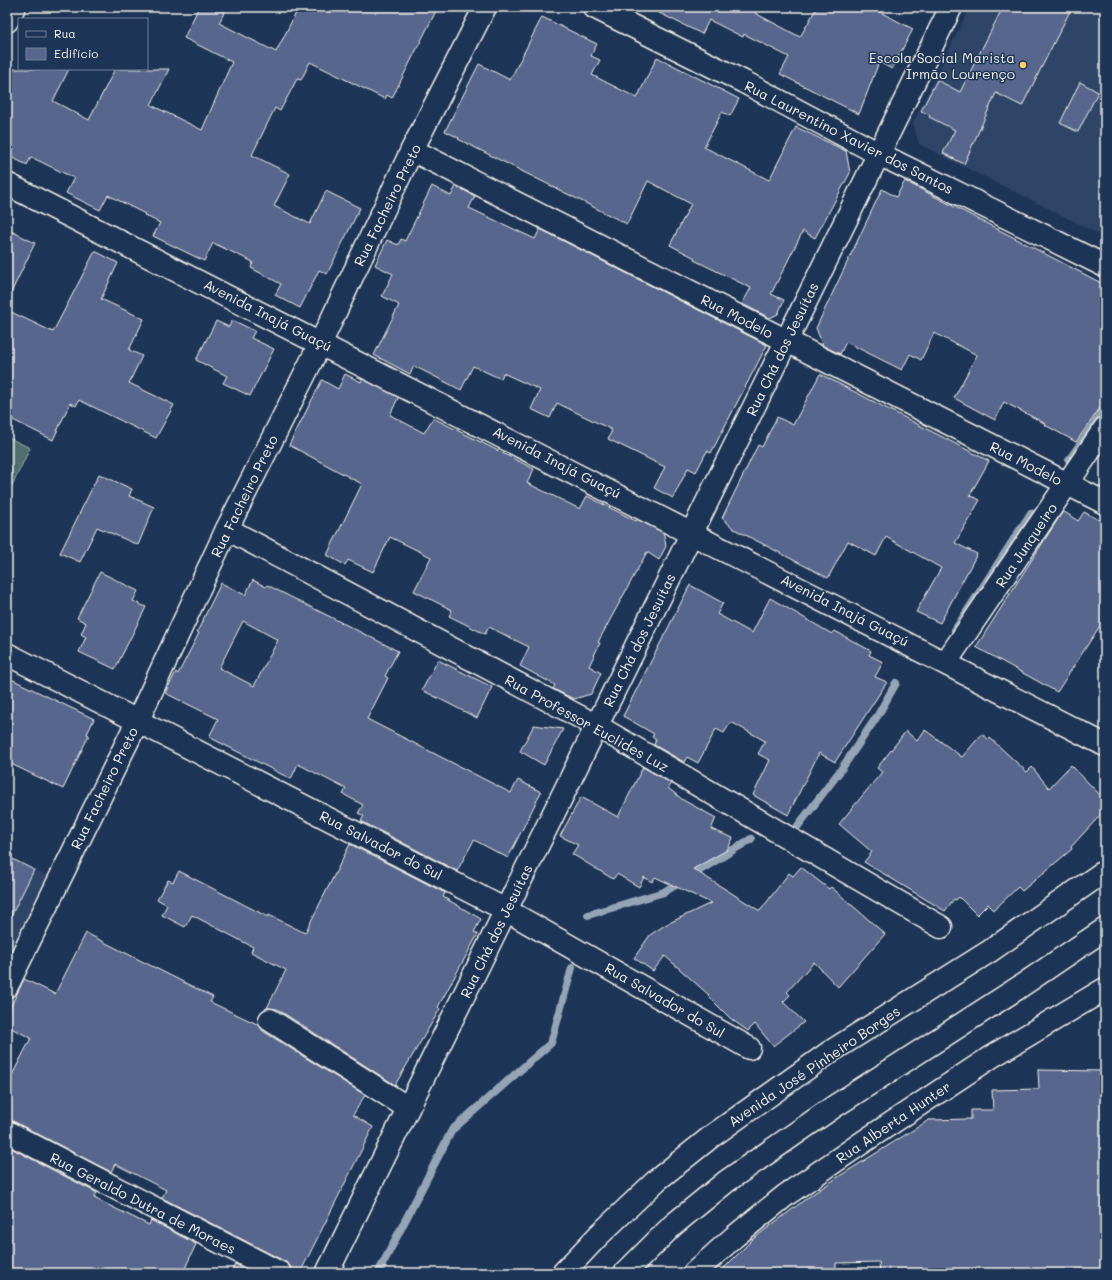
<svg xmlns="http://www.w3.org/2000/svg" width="1112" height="1280" viewBox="0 0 1112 1280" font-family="Mali,sans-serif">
  <rect width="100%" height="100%" fill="#1d3557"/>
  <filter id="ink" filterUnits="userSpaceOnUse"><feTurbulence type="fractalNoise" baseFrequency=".025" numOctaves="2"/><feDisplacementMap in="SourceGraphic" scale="8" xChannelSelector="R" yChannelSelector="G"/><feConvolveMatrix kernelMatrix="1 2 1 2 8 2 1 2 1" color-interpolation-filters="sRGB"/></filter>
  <g filter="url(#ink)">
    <g fill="#2e4467">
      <path d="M970,7H1105V237L919,144L913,123Z"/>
      <path d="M7,856L47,876L7,956Z"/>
    </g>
    <path fill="#506e6d" stroke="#a2b0aa" d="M7,437L30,448L7,496Z"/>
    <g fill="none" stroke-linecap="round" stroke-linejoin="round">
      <g stroke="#95a5b6" stroke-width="8">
        <path d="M1069,460L1105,409"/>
        <path d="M955,630L1031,513"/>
        <path d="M797,827L840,771L878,715L896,683"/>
        <path d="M588,915L664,892L751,839"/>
        <path d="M378,1273L452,1130L551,1043L572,968"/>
      </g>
    </g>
    <g fill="#57668d" stroke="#f4f1e8" fill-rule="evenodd">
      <path d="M199,7H227L219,23L276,52L299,7H438L392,98L387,95L385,99L310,62L301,80L297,79L280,111L275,108L252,155L290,174L274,206L310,224L326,191L360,208L327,274L319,270L300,308L275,295L281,284L251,268L253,262L213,243L204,261L153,236L160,223L144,215L145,214L108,195L100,210L66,193L74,178L31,157L27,165L7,155V69H69L53,101L89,120L115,69H169L151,105L202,130L232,62L184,38Z"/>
      <path d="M647,7H758L755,13L800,37L817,7H870L913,29L892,69L879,62L859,114L780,74L789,57L744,34L743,37L709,20L702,34Z"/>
      <path d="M1003,7H1072L1022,106L996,93L964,164L943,153L955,130L929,117L930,115L921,111L937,80L960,92Z"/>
      <path d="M542,17L597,44L591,56L600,60L592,75L637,98L657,57L739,99L730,116L722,112L704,147L769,180L796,127L846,151L850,173L815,238L803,231L771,294L784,300L778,314L770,318L742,304L751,288L694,260L695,258L670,245L691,204L648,181L627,224L458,139L459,138L445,131L479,64L510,80Z"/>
      <path d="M1080,82L1098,92L1078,132L1060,123Z"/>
      <path d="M905,181L1105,285V401L1076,442L1045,425L1046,424L1004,402L995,420L954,398L977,355L934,333L921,360L910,354L902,370L846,342L840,354L823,346L816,328L882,189L896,197Z"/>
      <path d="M432,186L451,196L456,186L475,196L469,208L535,239L540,229L767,345L711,453L707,451L696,472L688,468L673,498L654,488L665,467L608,439L612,430L557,403L550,418L531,409L540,390L503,373L501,379L473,366L461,390L414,366L410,374L374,355L399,305L382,296L393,274L375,265L387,240L398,245L401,239L405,241Z"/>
      <path d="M7,229L35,243L7,301Z"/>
      <path d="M95,251L118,263L101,299L144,319L129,350L142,356L129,383L174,405L156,438L79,400L76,406L70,403L53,440L7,417V310L53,332Z"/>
      <path d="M232,320L255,331L251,338L274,349L250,396L223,383L227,376L196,360L216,321L229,327Z"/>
      <path d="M345,374L361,382L363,378L399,396L390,415L424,433L433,418L534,469L527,483L580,509L587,496L636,521L638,518L663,530L666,546L659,560L647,552L598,642L600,643L589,666L601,673L591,694L574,699L553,689L555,685L520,666L529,647L489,627L485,634L449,616L452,610L414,591L431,557L390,537L373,572L348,560L345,565L327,555L362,484L289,445L322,380L338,389Z"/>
      <path d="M820,374L989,461L970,495L980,500L955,543L977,554L940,623L916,612L941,568L886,537L876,556L848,541L828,578L734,529L722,518L758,445L762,447L777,417L793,425Z"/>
      <path d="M99,474L132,489L129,496L154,507L138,545L97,527L80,562L60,553Z"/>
      <path d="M1063,511L1078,521L1084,512L1105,523V618L1057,692L976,647Z"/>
      <path d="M100,572L138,591L133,601L146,607L115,669L79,652L86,637L81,634L86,623L77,618Z"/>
      <path d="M253,580L266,587L267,585L398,651L385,676L388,678L367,719L511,793L518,780L541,792L508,858L474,840L457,871L361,821L364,816L358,813L363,805L343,794L346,789L298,764L291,779L209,737L218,719L165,693L176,672L178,674L199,633L197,632L221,583L245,595ZM243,621L278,640L254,686L219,668Z"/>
      <path d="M690,585L723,603L717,614L752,633L770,598L832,634L835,631L871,651L869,655L883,662L875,677L887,682L835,762L819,753L788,815L753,795L770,760L758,754L765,741L731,722L724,733L716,729L698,763L687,757L684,762L654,745L656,739L652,737L654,734L623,716Z"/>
      <path d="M438,660L492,687L477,718L422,690Z"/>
      <path d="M7,677L94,719L87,734L89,735L63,789L7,762Z"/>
      <path d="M534,725L563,729L544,765L520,751Z"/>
      <path d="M925,730L962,757L982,734L989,740L990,738L1027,772L1032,767L1049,788L1071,765L1105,800V810L1071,847L1072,849L1022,891L1018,887L994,910L988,904L977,915L959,897L956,900L954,899L945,911L864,862L872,852L839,824L882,772L877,768L906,731L917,741Z"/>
      <path d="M643,767L671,783L668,788L683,800L716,818L711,829L733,838L727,850L693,869L760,911L789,873L793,876L801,867L829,889L831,887L885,934L838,987L814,962L787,992L790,995L783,1002L804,1022L773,1046L755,1024L748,1031L731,1019L708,996L709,995L665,956L653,971L634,958L650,935L665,925L711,903L655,877L652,882L644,877L639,887L617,874L613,879L572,854L578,845L560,836L581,797L618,817Z"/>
      <path d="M350,844L445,893L443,897L481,919L474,932L478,934L438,1007L440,1009L395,1085L277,1009L267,1008L286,970L251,952L253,947L192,915L185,927L162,915L167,905L157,899L168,880L173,882L179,871L268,917L269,915L305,933Z"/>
      <path d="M7,856L34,870L7,924Z"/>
      <path d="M86,933L213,997L210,1002L259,1025L263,1031L365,1095L353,1115L373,1127L300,1273H292L291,1267L286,1262L162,1198L166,1190L115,1164L111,1172L13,1121L7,1120V1085L31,1038L7,1026V1014L24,979L55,994Z"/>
      <path d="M1038,1070L1105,1071V1269L988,1273H880L879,1262L836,1263V1273H719L753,1239L807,1198L838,1177L929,1120L971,1119V1110H993L992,1090L1039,1089Z"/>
      <path d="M7,1146L97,1193L94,1198L149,1225L151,1220L196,1244L183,1273H7Z"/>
      <path d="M235,1264L253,1273H231Z"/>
    </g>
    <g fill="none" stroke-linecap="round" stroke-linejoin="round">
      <g stroke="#f4f1e8" stroke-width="25">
        <g id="minor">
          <path d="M594,7L744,82L879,154L1105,266"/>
          <path d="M7,21L14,7"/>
          <path d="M412,150L1105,503"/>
          <path d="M7,184C374,368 740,555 1105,745"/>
          <path d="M227,529L597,726L941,927"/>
          <path d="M7,654L506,910L749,1048"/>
          <path d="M946,662L1105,428"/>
          <path d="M7,986L138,720L227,529L321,342L412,150L485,7"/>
          <path d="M270,1020L408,1108"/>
          <path d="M7,1132L280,1273"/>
          <path d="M327,1273L951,7"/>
          <path d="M694,1273L734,1237L786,1195L866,1140L991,1057L1105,989"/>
        </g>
      </g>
      <g stroke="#f4f1e8" stroke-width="25">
        <g id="major">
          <path d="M563,1273L599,1235L657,1180L712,1136L830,1052L990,951L1105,871"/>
          <path d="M625,1273L673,1225L727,1181L835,1106L1018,988L1105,929"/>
        </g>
      </g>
      <use href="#minor" stroke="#1d3557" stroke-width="22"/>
      <use href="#major" stroke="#1d3557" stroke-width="22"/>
    </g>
  </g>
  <circle fill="#ffd166" stroke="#1d3557" stroke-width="1.5" cx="1023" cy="65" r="4"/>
  <g text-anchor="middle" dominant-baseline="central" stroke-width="3" stroke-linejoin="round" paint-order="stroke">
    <g font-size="14" fill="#f4f1e8" stroke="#1d3557" text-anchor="end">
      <text x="1015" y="57">Escola Social Marista<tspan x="1015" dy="16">Irmão Lourenço</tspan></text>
    </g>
    <g font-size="14" fill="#f4f1e8" stroke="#1d3557">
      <text transform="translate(849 137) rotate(27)">Rua Laurentino Xavier dos Santos</text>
      <text transform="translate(387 205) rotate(-64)">Rua Facheiro Preto</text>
      <text transform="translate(268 315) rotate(27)">Avenida Inajá Guaçú</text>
      <text transform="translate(737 316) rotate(27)">Rua Modelo</text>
      <text transform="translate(782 349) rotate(-64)">Rua Chá dos Jesuítas</text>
      <text transform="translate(557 462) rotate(27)">Avenida Inajá Guaçú</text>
      <text transform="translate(1026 463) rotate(27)">Rua Modelo</text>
      <text transform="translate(244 496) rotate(-64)">Rua Facheiro Preto</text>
      <text transform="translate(1026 545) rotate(-56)">Rua Junqueiro</text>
      <text transform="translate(845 610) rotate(27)">Avenida Inajá Guaçú</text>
      <text transform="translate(639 640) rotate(-64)">Rua Chá dos Jesuítas</text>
      <text transform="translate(587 723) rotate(29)">Rua Professor Euclides Luz</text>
      <text transform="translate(104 788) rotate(-64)">Rua Facheiro Preto</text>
      <text transform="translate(381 845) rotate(27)">Rua Salvador do Sul</text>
      <text transform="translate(496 931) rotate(-64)">Rua Chá dos Jesuítas</text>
      <text transform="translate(665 1000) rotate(30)">Rua Salvador do Sul</text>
      <text transform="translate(814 1066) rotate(-34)">Avenida José Pinheiro Borges</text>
      <text transform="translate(893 1122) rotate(-34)">Rua Alberta Hunter</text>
      <text transform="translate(143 1203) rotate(27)">Rua Geraldo Dutra de Moraes</text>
    </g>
  </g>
  <rect width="1112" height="1280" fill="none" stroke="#1d3557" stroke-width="24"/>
  <rect x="12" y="12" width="1088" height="1256" fill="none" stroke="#f4f1e8" stroke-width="1.5" filter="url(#ink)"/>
  <rect x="18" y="18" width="130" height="52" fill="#1d3557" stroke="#738091"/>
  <rect x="26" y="31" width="20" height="6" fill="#1d3557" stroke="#738091"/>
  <text x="54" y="38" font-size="12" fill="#f4f1e8">Rua</text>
  <rect x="26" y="48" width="20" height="12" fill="#57668d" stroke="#738091"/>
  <text x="54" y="58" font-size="12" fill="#f4f1e8">Edifício</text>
</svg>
